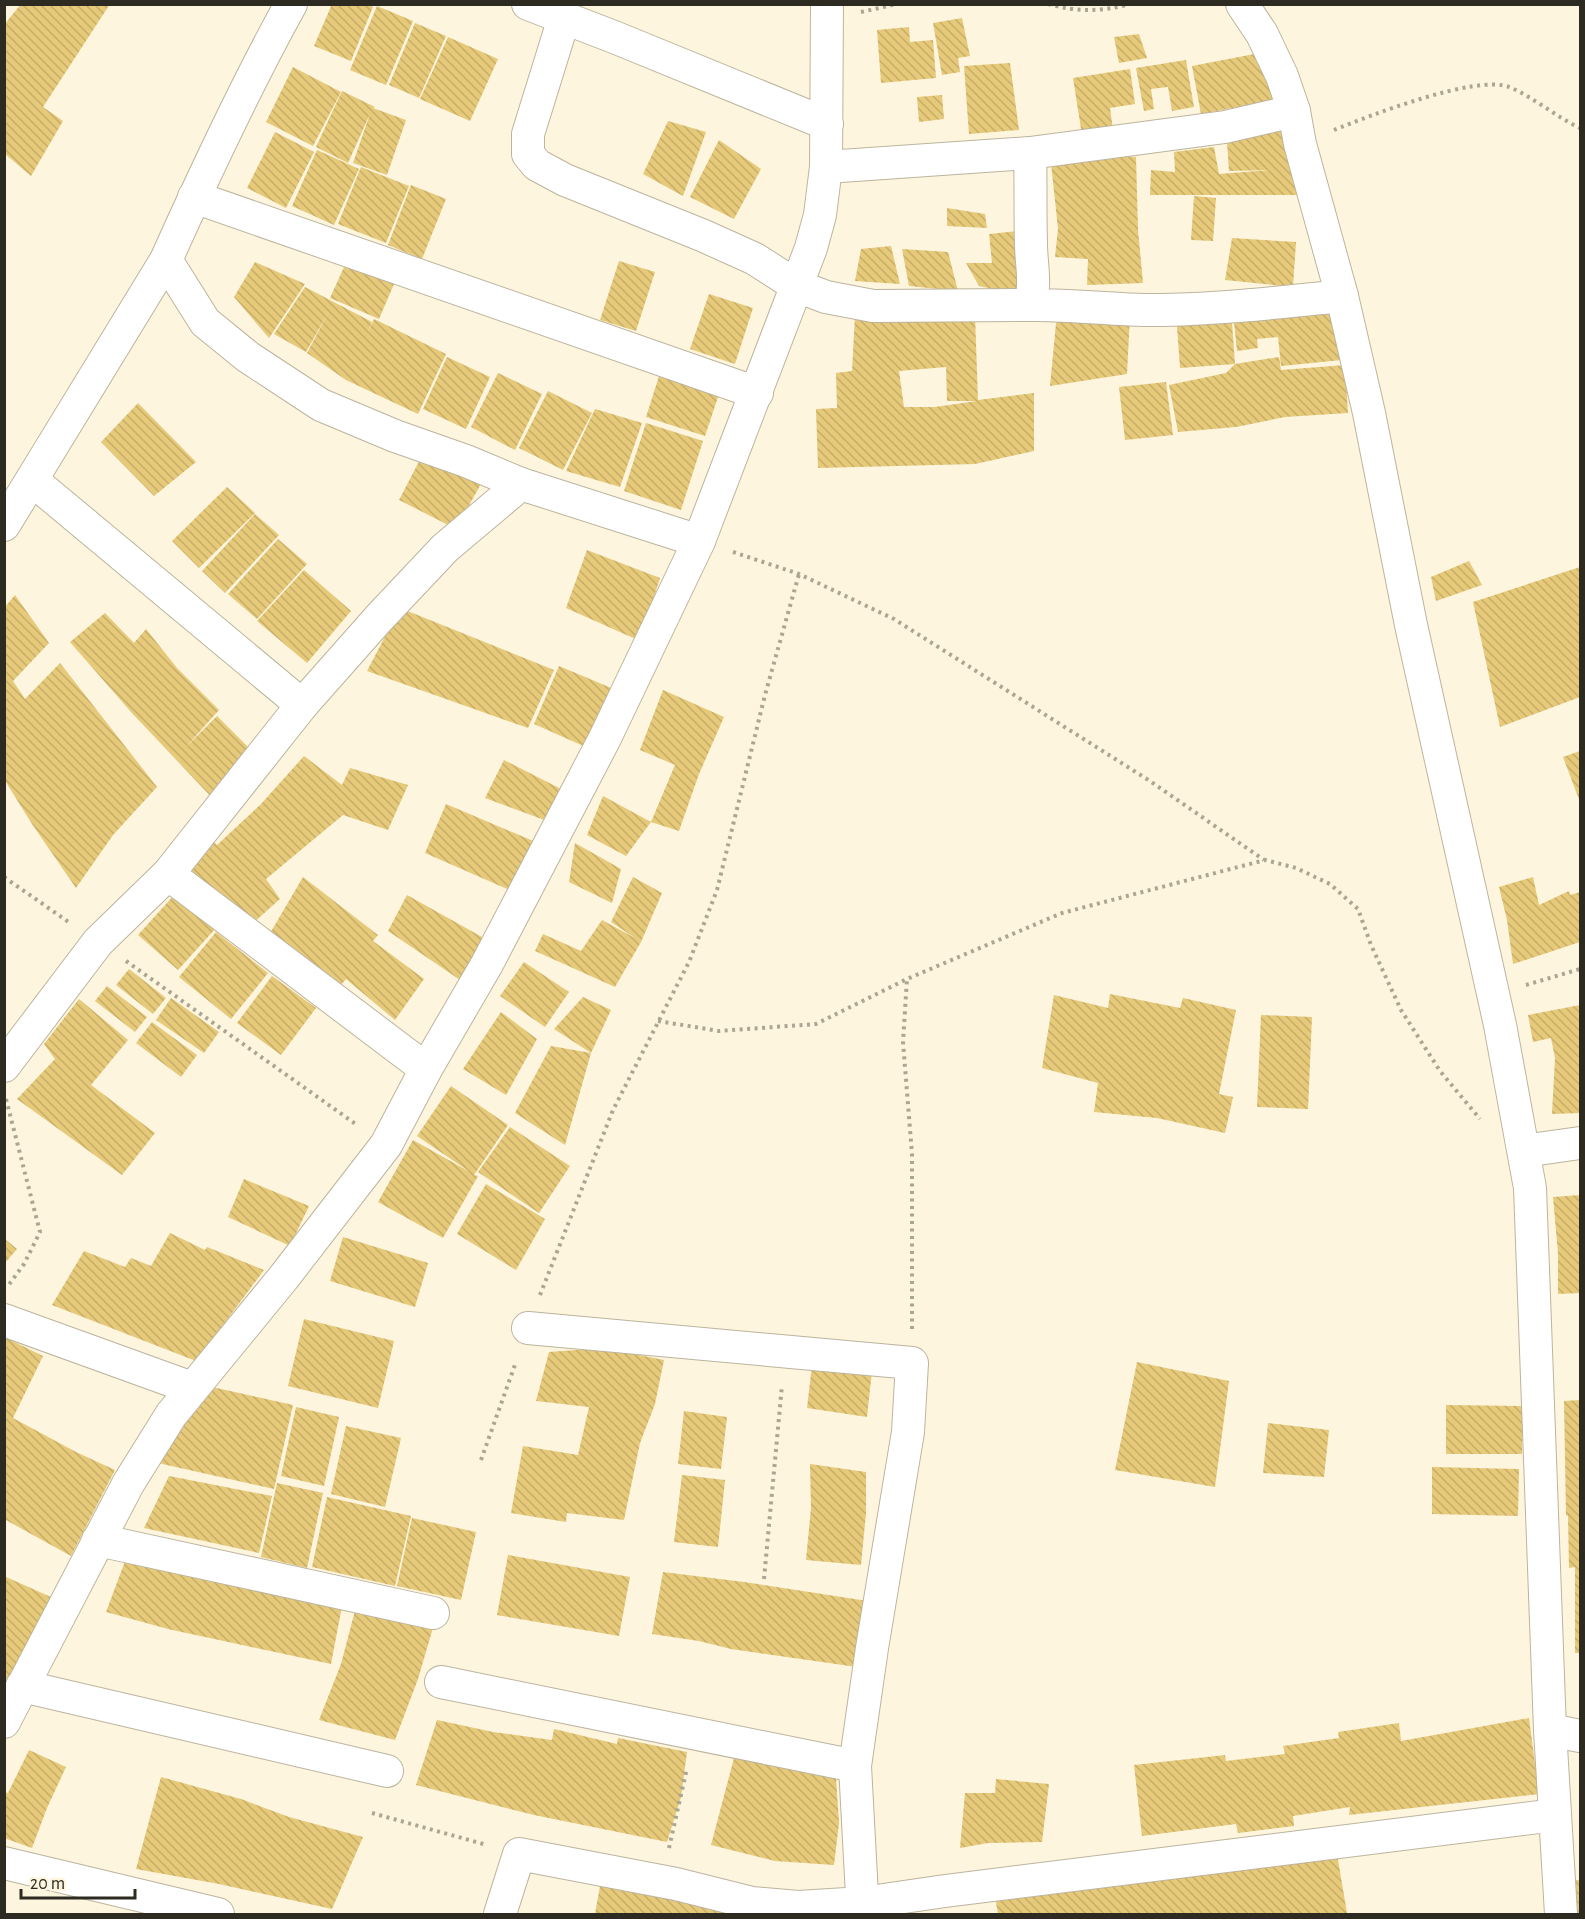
<svg xmlns="http://www.w3.org/2000/svg" width="1585" height="1919" viewBox="0 0 1585 1919" font-family="'Alegreya Sans',sans-serif">
  <defs>
    <pattern id="building-back-hatch" width="6" height="6" patternUnits="userSpaceOnUse" patternTransform="scale(1.5)"><rect width="6" height="6" fill="#e6ca7a"/><path d="M-1 5l2 2M0 0l6 6M5-1l2 2" fill="none" stroke="#c6ae69"/></pattern>
  </defs>
  <rect width="100%" height="100%" fill="#fdf5dd"/>
  <g fill="url(#building-back-hatch)" fill-rule="evenodd">
    <path d="M21,4H110L43,107L63,121L31,176L4,153V25Z"/>
    <path d="M332,4H368L373,7L351,61L314,46Z"/>
    <path d="M377,6L413,21L386,85L350,70Z"/>
    <path d="M962,18L970,56L958,58L960,72L942,75L933,23Z"/>
    <path d="M415,23L446,36L419,98L389,85Z"/>
    <path d="M909,27L910,42L933,40L936,78L881,83L877,30Z"/>
    <path d="M1139,34L1147,58L1119,63L1114,37Z"/>
    <path d="M448,37L498,59L470,121L420,99Z"/>
    <path d="M1270,51L1279,99L1201,114L1192,66Z"/>
    <path d="M1186,60L1194,107L1172,111L1168,87L1151,89L1154,109L1144,111L1136,68Z"/>
    <path d="M1010,63L1019,130L969,134L964,66Z"/>
    <path d="M293,67L341,92L313,146L266,122Z"/>
    <path d="M1130,69L1135,104L1110,108L1113,130L1082,135L1073,78Z"/>
    <path d="M342,91L375,107L373,108L406,120L387,175L353,163L370,114L348,163L316,147Z"/>
    <path d="M942,95L944,119L919,122L917,97Z"/>
    <path d="M668,121L706,132L683,196L643,174Z"/>
    <path d="M1286,130L1301,195H1150L1151,170L1175,172L1174,152L1214,147L1219,174L1270,170L1229,171L1227,142Z"/>
    <path d="M275,132L314,152L286,208L247,188Z"/>
    <path d="M719,140L761,169L734,219L690,197Z"/>
    <path d="M317,150L359,169L334,225L292,206Z"/>
    <path d="M1094,155L1136,157L1138,230L1143,283L1087,285L1088,259L1055,257L1058,229L1051,163Z"/>
    <path d="M361,167L409,186L386,243L338,224Z"/>
    <path d="M411,185L446,199L422,259L388,245Z"/>
    <path d="M1194,196L1216,198L1213,241L1191,240Z"/>
    <path d="M947,208L985,214L987,228L947,226Z"/>
    <path d="M1027,230L1028,297L979,286L966,263H992L989,234Z"/>
    <path d="M1232,238L1296,242L1293,287L1225,280Z"/>
    <path d="M891,246L900,284L855,281L861,249Z"/>
    <path d="M902,249L948,252L958,291L909,286Z"/>
    <path d="M349,256L397,277L379,319L330,298Z"/>
    <path d="M619,261L655,272L636,331L600,320Z"/>
    <path d="M255,262L305,284L269,338L234,297Z"/>
    <path d="M305,287L372,322L367,334L374,319L446,354L418,414L346,380L307,353L328,313L306,352L274,334Z"/>
    <path d="M709,294L753,308L735,364L690,349Z"/>
    <path d="M1231,309L1235,364L1180,368L1176,313Z"/>
    <path d="M1337,312L1342,360L1281,366L1278,337L1257,339L1258,348L1237,351L1234,322Z"/>
    <path d="M1057,313L1130,316L1127,374L1050,386Z"/>
    <path d="M855,315H975L978,400L1034,393V451L975,464L818,468L816,409L837,408L836,373L852,371ZM946,367L947,401H977L935,407H904L899,371Z"/>
    <path d="M447,357L490,377L466,429L423,409Z"/>
    <path d="M1279,357L1281,370L1345,365L1348,413L1285,417L1236,427L1178,432L1169,385L1226,373L1235,364Z"/>
    <path d="M498,373L542,394L515,450L471,427Z"/>
    <path d="M660,373L720,391L705,436L646,417Z"/>
    <path d="M1166,382L1173,435L1125,440L1119,387Z"/>
    <path d="M548,391L592,413L563,470L519,448Z"/>
    <path d="M138,403L196,462L154,496L101,442Z"/>
    <path d="M595,409L642,423L620,487L566,471Z"/>
    <path d="M646,423L703,441L681,510L624,491Z"/>
    <path d="M425,450L487,473L456,529L399,500Z"/>
    <path d="M227,487L255,513L199,568L172,541Z"/>
    <path d="M255,514L279,535L225,593L202,571Z"/>
    <path d="M278,539L307,564L257,619L228,594Z"/>
    <path d="M587,550L660,578L640,641L566,608Z"/>
    <path d="M1469,561L1482,585L1436,601L1431,577Z"/>
    <path d="M1580,567V697L1500,727L1473,602Z"/>
    <path d="M304,570L351,611L307,663L257,621Z"/>
    <path d="M15,595L49,643L13,681L25,699L60,663L157,787L113,835L76,888L32,824L4,779V608Z"/>
    <path d="M400,608L554,670L528,728L367,671Z"/>
    <path d="M105,613L134,643L146,629L177,668L219,710L186,747L217,716L257,756L217,803L131,712L70,642Z"/>
    <path d="M559,666L616,690L590,749L534,724Z"/>
    <path d="M663,690L724,717L699,774L679,831L651,822L675,765L640,750Z"/>
    <path d="M1580,751V802L1563,757Z"/>
    <path d="M304,756L342,785L350,768L408,785L388,830L343,815L266,879L280,899L252,924L178,869L208,836L217,845L261,804Z"/>
    <path d="M504,760L569,793L555,824L485,798Z"/>
    <path d="M603,796L651,822L626,856L587,835Z"/>
    <path d="M446,804L538,843L516,893L425,853Z"/>
    <path d="M575,843L621,869L612,903L569,882Z"/>
    <path d="M303,877L378,935L373,941L424,979L395,1020L346,979L341,985L269,935Z"/>
    <path d="M633,877L662,893L641,942L615,987L535,951L543,934L581,951L602,920L635,938L611,922Z"/>
    <path d="M1533,877L1539,905L1569,891L1570,895L1580,892V942L1513,964L1507,920L1499,887Z"/>
    <path d="M176,893L216,928L178,970L138,935Z"/>
    <path d="M407,895L491,942L466,984L388,931Z"/>
    <path d="M216,932L268,973L231,1019L179,977Z"/>
    <path d="M524,962L569,992L545,1027L500,996Z"/>
    <path d="M129,969L166,998L153,1014L116,985Z"/>
    <path d="M272,976L316,1008L281,1055L237,1023Z"/>
    <path d="M107,986L147,1017L135,1032L95,1001Z"/>
    <path d="M1110,994L1180,1008L1183,998L1236,1010L1219,1094L1233,1097L1225,1133L1157,1118L1094,1112L1098,1083L1042,1068L1054,995L1108,1008Z"/>
    <path d="M583,997L611,1010L591,1053L554,1029Z"/>
    <path d="M171,998L219,1032L204,1053L156,1020Z"/>
    <path d="M79,999L128,1040L91,1085L155,1133L122,1175L17,1099L55,1059L44,1044Z"/>
    <path d="M1580,1005V1113L1552,1114L1555,1058L1551,1038L1533,1042L1528,1015Z"/>
    <path d="M501,1012L537,1039L506,1095L463,1069Z"/>
    <path d="M1261,1015L1312,1017L1308,1109L1257,1107Z"/>
    <path d="M152,1022L197,1055L181,1077L136,1043Z"/>
    <path d="M551,1046L591,1053L565,1145L515,1113Z"/>
    <path d="M451,1086L508,1125L474,1175L478,1176L443,1238L378,1202L413,1140L470,1172L417,1136Z"/>
    <path d="M510,1127L570,1166L539,1213L478,1172Z"/>
    <path d="M244,1179L309,1206L290,1246L228,1217Z"/>
    <path d="M486,1184L545,1219L516,1270L457,1234Z"/>
    <path d="M1580,1195V1293L1558,1294V1253L1553,1197Z"/>
    <path d="M170,1233L205,1250L207,1247L264,1270L196,1361L52,1305L84,1251L125,1267L131,1258L151,1266Z"/>
    <path d="M343,1237L428,1263L415,1307L330,1281Z"/>
    <path d="M5,1239L17,1249L5,1263Z"/>
    <path d="M304,1319L394,1341L378,1408L288,1386Z"/>
    <path d="M4,1337L43,1356L13,1418L76,1452L115,1470L71,1556L4,1519Z"/>
    <path d="M604,1348L664,1360L655,1404L640,1443L624,1520L567,1513L566,1522L511,1513L523,1446L578,1455L589,1407L536,1401L549,1352Z"/>
    <path d="M1137,1362L1229,1381L1215,1487L1115,1470Z"/>
    <path d="M812,1365L872,1371L867,1417L807,1408Z"/>
    <path d="M203,1385L293,1405L274,1489L158,1463Z"/>
    <path d="M1580,1400V1653H1575V1567L1569,1568L1568,1516L1566,1515L1564,1401Z"/>
    <path d="M1446,1405L1522,1406V1454H1446Z"/>
    <path d="M296,1407L339,1417L324,1486L281,1476Z"/>
    <path d="M684,1411L727,1417L721,1469L678,1464Z"/>
    <path d="M1268,1423L1329,1430L1324,1477L1263,1473Z"/>
    <path d="M346,1426L401,1438L385,1507L331,1494Z"/>
    <path d="M810,1464L866,1472V1513L861,1565L806,1560L811,1508Z"/>
    <path d="M1432,1467L1519,1469L1518,1516L1432,1514Z"/>
    <path d="M682,1475L725,1480L718,1547L674,1542Z"/>
    <path d="M169,1476L272,1496L259,1553L144,1528Z"/>
    <path d="M277,1483L323,1493L307,1568L261,1557Z"/>
    <path d="M327,1497L411,1516L395,1586L312,1567Z"/>
    <path d="M412,1518L476,1532L461,1600L397,1586Z"/>
    <path d="M508,1555L630,1577L619,1636L497,1615Z"/>
    <path d="M127,1556L342,1606L331,1664L168,1629L106,1612Z"/>
    <path d="M663,1572L744,1582L874,1602L864,1668L731,1649L699,1641L652,1634Z"/>
    <path d="M4,1576L53,1598L4,1695Z"/>
    <path d="M357,1603L435,1621L418,1679L395,1740L319,1720L341,1664Z"/>
    <path d="M1529,1718L1539,1794L1349,1815L1350,1807L1293,1816L1294,1826L1238,1833L1236,1824L1142,1836L1134,1765L1225,1755L1226,1761L1285,1754L1283,1746L1339,1738L1338,1732L1399,1723L1401,1741Z"/>
    <path d="M437,1720L493,1732L552,1740L554,1729L617,1744L618,1738L687,1752L681,1797L667,1842L534,1815L416,1785Z"/>
    <path d="M29,1750L66,1767L47,1808L32,1848L4,1838V1792L8,1793Z"/>
    <path d="M734,1758L836,1778L839,1823L834,1865L775,1861L711,1845Z"/>
    <path d="M161,1777L241,1799L289,1817L363,1837L332,1909L219,1884L136,1869Z"/>
    <path d="M996,1779L1049,1784L1042,1842L988,1843L960,1848L965,1793H995Z"/>
    <path d="M1336,1848L1347,1913L998,1914L994,1890Z"/>
    <path d="M1569,1880H1580V1914H1570Z"/>
    <path d="M600,1886L676,1900L770,1914H595Z"/>
  </g>
  <g fill="none" stroke-linecap="round" stroke-linejoin="round">
    <g stroke="#bcb49e" stroke-width="34">
      <g id="minor">
        <path d="M291,4C245,87 205,173 166,260L205,322L248,357L321,405L395,436L466,461L521,484L699,541"/>
        <path d="M528,4L614,37L827,124"/>
        <path d="M1242,4L1262,34L1282,76L1294,111L1300,144L1342,296L1369,413L1411,625L1500,1025L1530,1188L1550,1730L1561,1914"/>
        <path d="M564,18L528,134V154L537,165L565,180L704,236L755,259L797,286L826,297L873,306L1029,305"/>
        <path d="M1030,153C1031,184 1030,214 1031,244C1031,264 1037,286 1029,305C1073,304 1118,311 1163,310C1223,309 1283,302 1342,296"/>
        <path d="M826,167L1030,153L1225,127L1294,111"/>
        <path d="M194,197L757,393"/>
        <path d="M32,480L302,705"/>
        <path d="M4,525L166,260"/>
        <path d="M168,874L426,1069"/>
        <path d="M4,1066L98,942L168,874L302,705L379,618L445,548L521,484"/>
        <path d="M1524,1151L1580,1143"/>
        <path d="M4,1320L192,1388"/>
        <path d="M528,1328L912,1363L908,1432L872,1648L855,1766L863,1914"/>
        <path d="M98,1540L433,1613"/>
        <path d="M441,1682L855,1766"/>
        <path d="M22,1686L387,1771"/>
        <path d="M4,1722L128,1484L171,1415L284,1277L386,1145L426,1069L487,964L605,738L699,541L811,248L820,215L826,167L827,4"/>
        <path d="M1550,1730L1580,1736"/>
        <path d="M4,1863L218,1914"/>
        <path d="M500,1914L519,1854L676,1884L752,1903L798,1907L863,1903L945,1891L1555,1815"/>
      </g>
    </g>
    <g stroke="#aba593" stroke-width="4" stroke-dasharray="3 4.5" stroke-linecap="butt">
      <path d="M1048,4C1077,12 1101,12 1130,4"/>
      <path d="M861,12L897,4"/>
      <path d="M1334,130C1369,116 1476,74 1509,87C1532,96 1556,117 1580,128"/>
      <path d="M733,552L799,574L894,619L1150,781L1264,860"/>
      <path d="M4,877L70,923"/>
      <path d="M126,961L357,1125"/>
      <path d="M1526,985L1580,969"/>
      <path d="M658,1021L719,1031L816,1024L907,979"/>
      <path d="M6,1099L40,1232L24,1264L8,1286"/>
      <path d="M540,1295L613,1110L689,962L717,890L765,695L799,574"/>
      <path d="M912,1329V1154L903,1042L907,979L1062,913L1265,860L1296,868L1330,884L1358,909L1371,945L1401,1010L1440,1071L1480,1119"/>
      <path d="M481,1460L516,1362"/>
      <path d="M764,1579L782,1385"/>
      <path d="M372,1813L487,1845"/>
      <path d="M669,1848L687,1768"/>
    </g>
    <use href="#minor" stroke="#fff" stroke-width="32"/>
  </g>
  <rect width="1585" height="1919" fill="none" stroke="#2d2a21" stroke-width="12"/>
  <path d="M21 1889v9h114v-9" fill="none" stroke="#2d2a21" stroke-width="3"/>
  <text x="30" y="1889" font-size="18" fill="#2d2a21" stroke="#fdf5dd" stroke-width="4.5" paint-order="stroke">20 m</text>
</svg>
